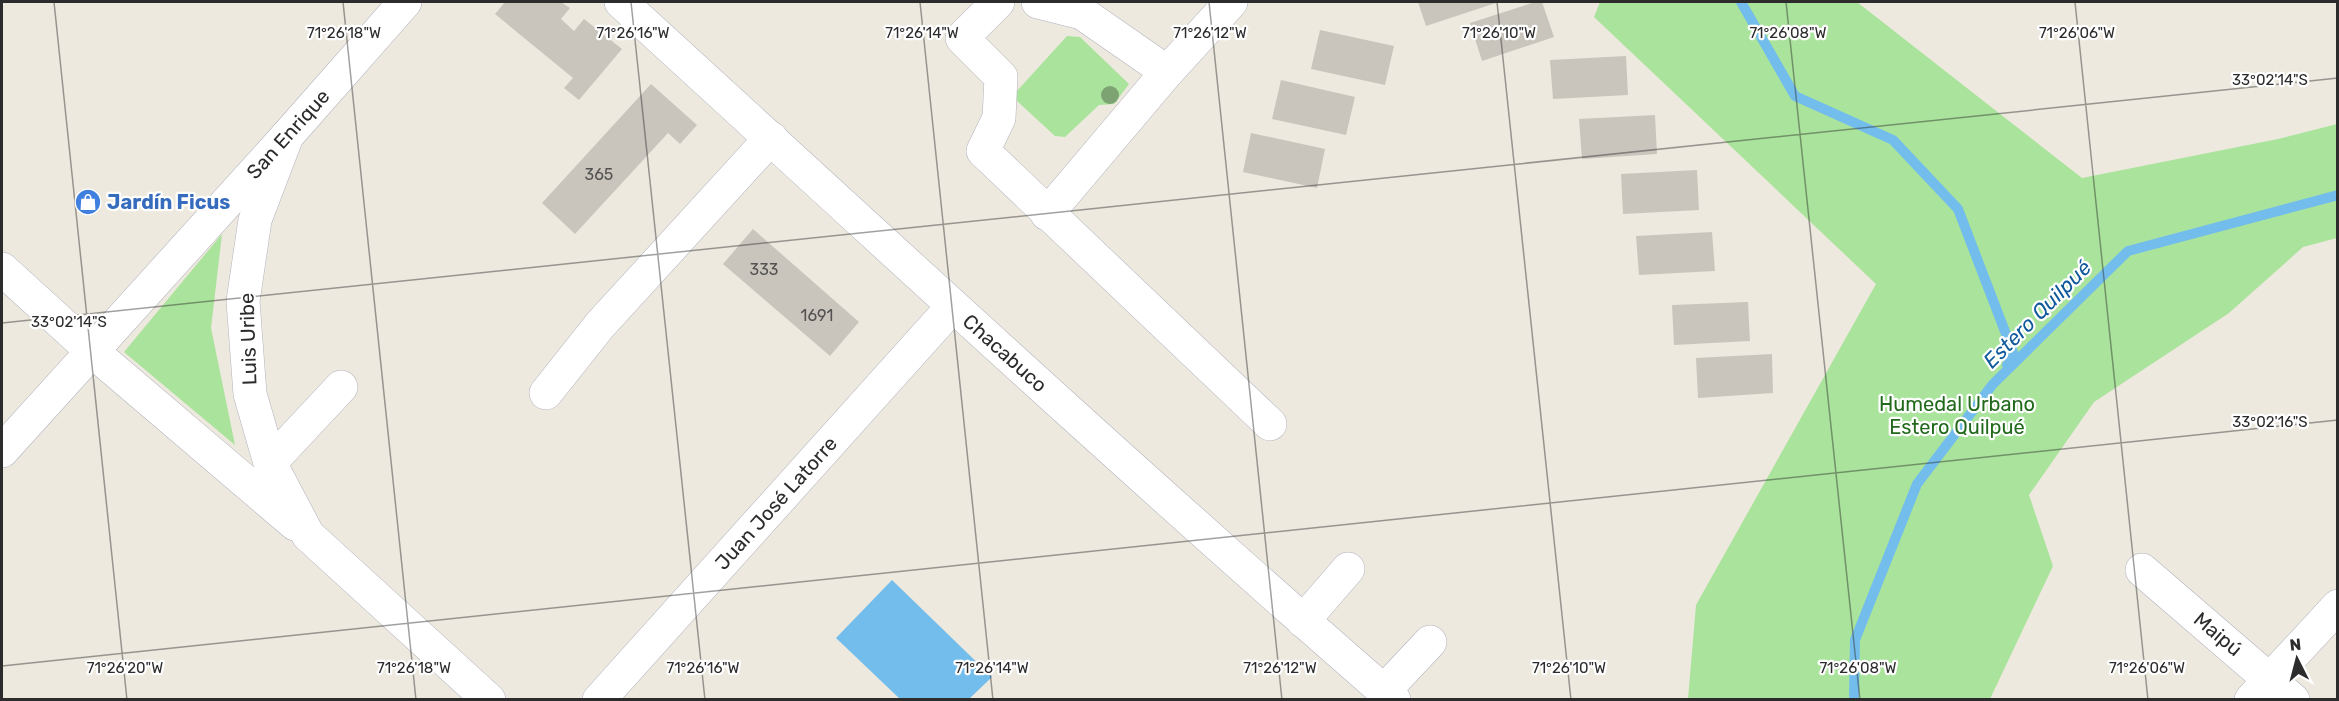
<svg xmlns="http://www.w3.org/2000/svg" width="2339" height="701" viewBox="0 0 2339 701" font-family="Rubik,sans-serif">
  <rect width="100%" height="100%" fill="#ede9de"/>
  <g fill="#aae39b">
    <path d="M1600,2H1857L2082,178L2278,139L2337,124V238L2303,247L2229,313L2094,402L2029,495L2053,566L1990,699H1688L1696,605L1876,284L1594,17Z"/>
    <path d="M1067,36L1080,37L1129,84L1114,104L1099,105L1065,137L1055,136L1017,101L1016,92Z"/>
    <path d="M222,234L211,328L235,445L124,352Z"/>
  </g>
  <path fill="#73bded" d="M892,580L992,677L969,699H900L836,638Z"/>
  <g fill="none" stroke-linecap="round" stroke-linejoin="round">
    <g stroke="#73bded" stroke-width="10">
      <path d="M1741,2L1795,96L1893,140L1958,209L2014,355L2007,365"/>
      <path d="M1854,700L1855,640L1917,484L1993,384L2128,251L2338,195"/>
    </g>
  </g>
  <g fill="#c9c5bd">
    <path d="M505,2H561L570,8L561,19L574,31L584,19L622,49L579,100L564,88L573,78L495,14Z"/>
    <path d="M1418,2H1499L1426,26Z"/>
    <path d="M1535,2H1542L1554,37L1482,61L1470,23Z"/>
    <path d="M1320,30L1394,46L1385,85L1311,69Z"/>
    <path d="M1626,56L1628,95L1553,99L1550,60Z"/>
    <path d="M1281,80L1355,97L1346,135L1272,119Z"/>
    <path d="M651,84L697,125L680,144L668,133L575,234L542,203Z"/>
    <path d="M1655,115L1657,154L1582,159L1579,119Z"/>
    <path d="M1251,133L1325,149L1317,188L1243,172Z"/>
    <path d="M1697,170L1699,210L1623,214L1621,174Z"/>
    <path d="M753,229L859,322L830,356L723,264Z"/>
    <path d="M1712,232L1715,271L1639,275L1636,236Z"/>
    <path d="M1748,302L1750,341L1674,345L1672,305Z"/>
    <path d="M1772,354L1773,393L1698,398L1696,358Z"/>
  </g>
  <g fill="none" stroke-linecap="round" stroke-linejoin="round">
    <g stroke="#b2b2bf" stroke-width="34">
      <g id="minor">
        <path d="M621,2C877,236 1132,472 1394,700"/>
        <path d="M998,2L962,38L1001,77L999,118L983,151L1270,424"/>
        <path d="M1038,2L1082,13L1167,72"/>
        <path d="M287,136L255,220L243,301L250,394L270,463L308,535L489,700"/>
        <path d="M1047,214L1167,72L1231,2"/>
        <path d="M2,269L92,351L295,524"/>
        <path d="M546,393L600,325L771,138"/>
        <path d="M2,451L287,136L405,2"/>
        <path d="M270,463L341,387"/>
        <path d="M2142,570L2293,700"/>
        <path d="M1303,621L1348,569"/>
        <path d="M1384,691L1430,642"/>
        <path d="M599,700L953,306"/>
        <path d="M2251,700L2338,606"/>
      </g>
    </g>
    <use href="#minor" stroke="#fff" stroke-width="33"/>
  </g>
  <circle fill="#7da373" cx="1110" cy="95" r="9"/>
  <path fill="none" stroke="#2c2c2c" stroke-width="1.5" stroke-opacity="0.45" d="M54,2L127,700M343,2L416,700M631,2L705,700M920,2L993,700M1209,2L1282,700M1497,2L1571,700M1786,2L1860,700M2075,2L2148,700M2,323L2338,78M2,666L2338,420"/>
  <defs>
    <g id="shop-disc" transform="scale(1.35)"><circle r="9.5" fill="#3f7fe0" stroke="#fff"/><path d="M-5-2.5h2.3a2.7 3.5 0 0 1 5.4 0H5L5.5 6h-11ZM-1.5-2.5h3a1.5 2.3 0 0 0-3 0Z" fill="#fff"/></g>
  </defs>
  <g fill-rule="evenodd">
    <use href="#shop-disc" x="88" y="202"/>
  </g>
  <g text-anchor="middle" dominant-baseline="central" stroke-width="4.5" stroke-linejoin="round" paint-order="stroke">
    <g font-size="16" fill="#535250">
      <text x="599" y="174">365</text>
      <text x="764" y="269">333</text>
      <text x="817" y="315">1691</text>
    </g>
    <g font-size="20" fill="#2c2c2c" stroke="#fff">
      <text transform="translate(288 134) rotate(-48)">San Enrique</text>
      <text transform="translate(248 339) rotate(-92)">Luis Uribe</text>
      <text transform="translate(1005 353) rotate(42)">Chacabuco</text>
      <text transform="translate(776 503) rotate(-48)">Juan José Latorre</text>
      <text transform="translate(2218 634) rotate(40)">Maipú</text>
    </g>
    <g font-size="20" font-weight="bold" fill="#366cbe" stroke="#fff" text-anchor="start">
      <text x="107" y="202">Jardín Ficus</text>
    </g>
    <g font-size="20" fill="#21691b" stroke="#fff">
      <text x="1957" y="404">Humedal Urbano<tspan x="1957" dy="23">Estero Quilpué</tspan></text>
    </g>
    <g font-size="21" font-style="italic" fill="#0f599c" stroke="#fff">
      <text transform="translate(2037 314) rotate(-45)">Estero Quilpué</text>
    </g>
  </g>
  <g font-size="15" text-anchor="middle" fill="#2c2c2c" stroke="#fff" stroke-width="4.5" stroke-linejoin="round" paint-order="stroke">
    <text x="344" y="38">71°26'18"W</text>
    <text x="633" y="38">71°26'16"W</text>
    <text x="922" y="38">71°26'14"W</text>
    <text x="1210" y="38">71°26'12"W</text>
    <text x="1499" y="38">71°26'10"W</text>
    <text x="1788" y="38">71°26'08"W</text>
    <text x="2077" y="38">71°26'06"W</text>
    <text x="2270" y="85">33°02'14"S</text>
    <text x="69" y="327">33°02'14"S</text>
    <text x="2270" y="427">33°02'16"S</text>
    <text x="125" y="673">71°26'20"W</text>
    <text x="414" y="673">71°26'18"W</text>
    <text x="703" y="673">71°26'16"W</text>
    <text x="992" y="673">71°26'14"W</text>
    <text x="1280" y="673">71°26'12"W</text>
    <text x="1569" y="673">71°26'10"W</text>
    <text x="1858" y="673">71°26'08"W</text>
    <text x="2147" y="673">71°26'06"W</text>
  </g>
  <rect width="2339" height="701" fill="none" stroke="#2c2c2c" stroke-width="6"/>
  <g transform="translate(2297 659) rotate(354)" stroke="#ffffff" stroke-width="4.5" paint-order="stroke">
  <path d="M0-4.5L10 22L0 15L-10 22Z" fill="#2c2c2c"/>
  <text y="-9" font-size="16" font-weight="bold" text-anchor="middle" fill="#2c2c2c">N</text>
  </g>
</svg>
